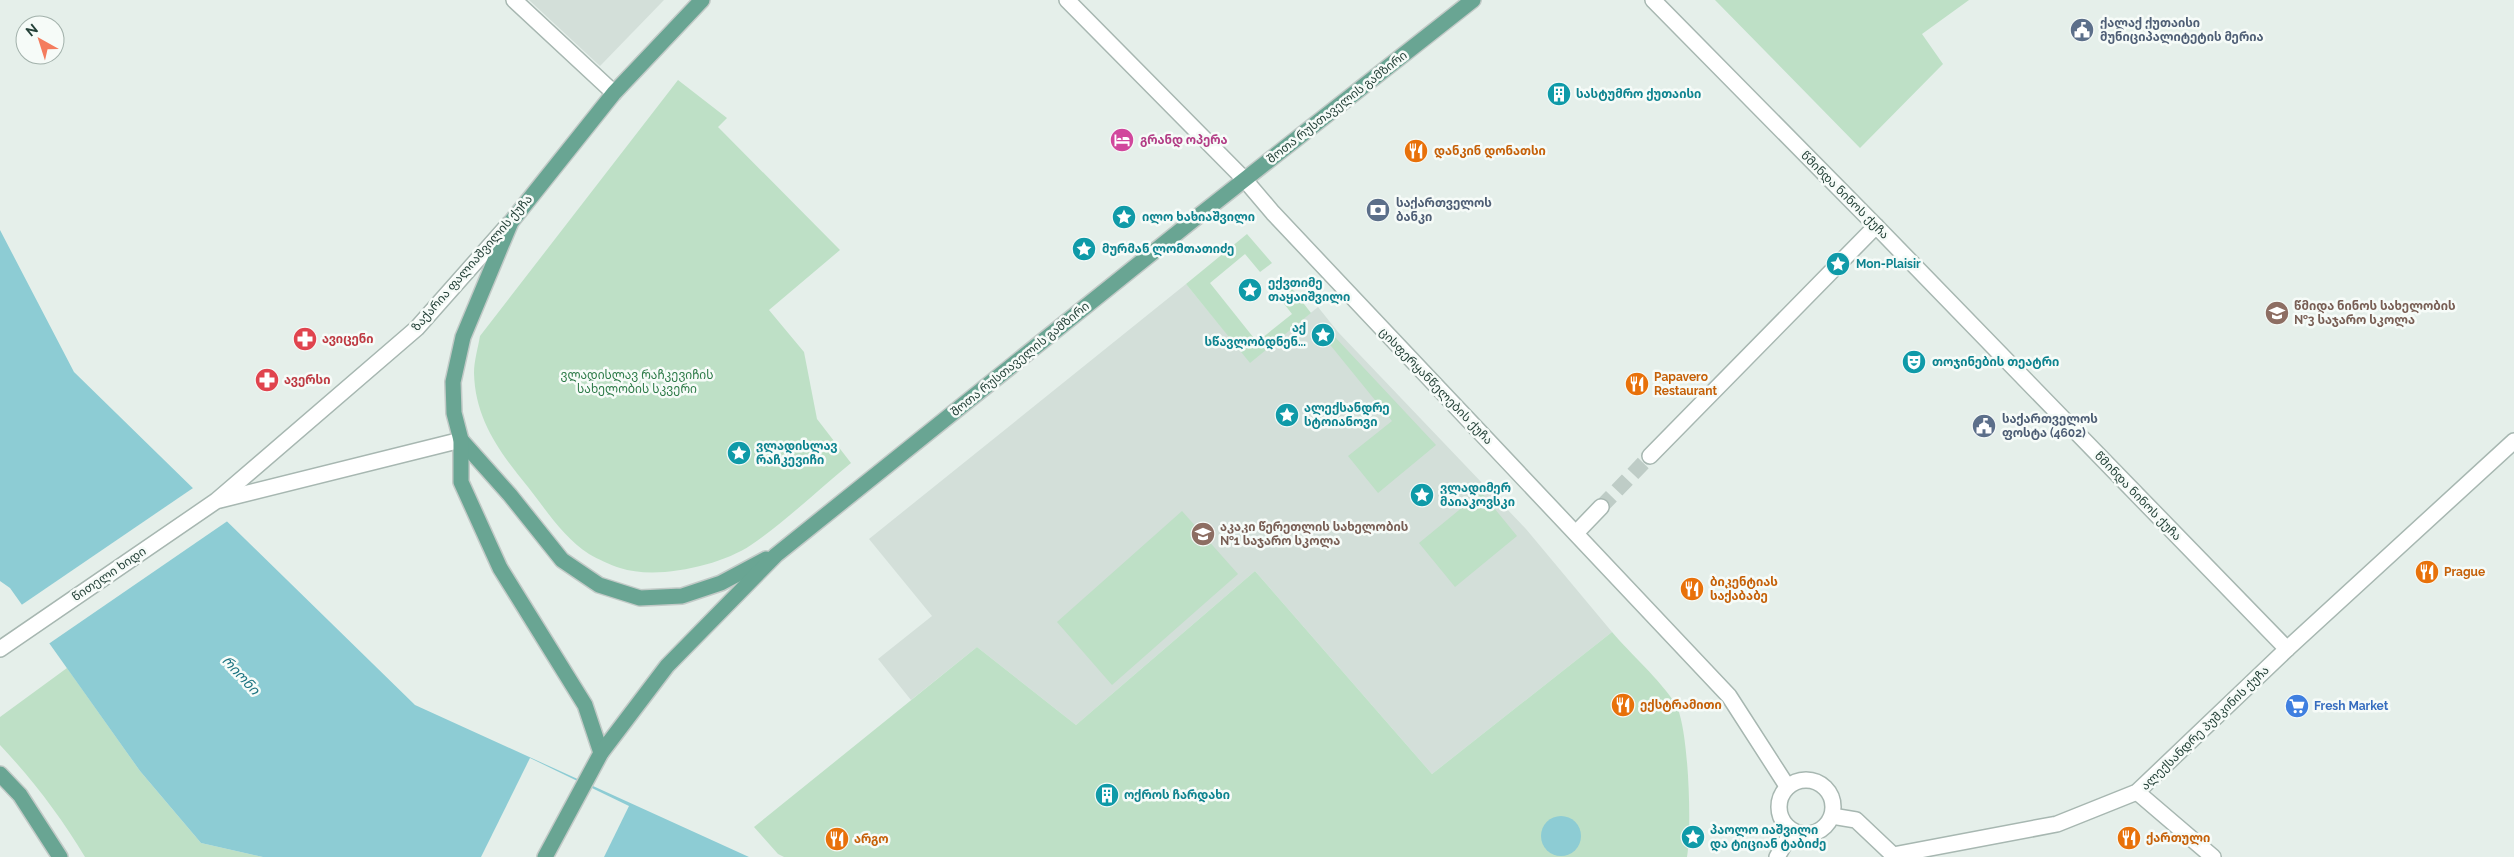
<svg xmlns="http://www.w3.org/2000/svg" width="2514" height="857" viewBox="0 0 2514 857" font-family="Raleway,'Noto Sans Georgian',sans-serif">
  <rect width="100%" height="100%" fill="#e5efea"/>
  <g fill="#d3dfd9">
    <path d="M529,0H664L600,66Z"/>
    <path d="M1186,284L1250,362L1318,307L1338,332L1526,529L1612,632L1432,774L1255,571L1076,725L977,647L911,700L878,659L932,616L869,539Z"/>
  </g>
  <g fill="#bee0c6">
    <path d="M1715,0H1969L1922,34L1943,64L1860,148Z"/>
    <path d="M678,80L727,118L718,127L840,250L769,310L804,352L817,419L851,463C818,490 786,521 751,545C720,566 656,580 620,568C610,565 598,559 589,554C564,538 546,510 528,487C500,453 475,419 474,373C474,361 478,348 480,336Z"/>
    <path d="M1247,234L1272,263L1260,272L1245,254L1210,283L1257,342L1292,314L1271,287L1283,277L1311,313L1250,363L1186,284Z"/>
    <path d="M1334,336L1436,445L1378,493L1348,456L1392,421L1327,341Z"/>
    <path d="M1481,492L1517,536L1455,587L1419,543Z"/>
    <path d="M1182,511L1238,574L1112,685L1057,622Z"/>
    <path d="M1255,571L1432,774L1612,632C1630,653 1660,680 1675,703C1689,724 1692,830 1687,857H784L778,854L754,827L977,647L1076,725Z"/>
    <path d="M67,668L140,771L201,843L263,857H85C61,817 33,780 0,745V717Z"/>
  </g>
  <g fill="#8dccd4">
    <path d="M0,230L74,372L415,705L749,857H263L201,843L140,771L10,588L0,581Z"/>
    <circle cx="1561" cy="836" r="20"/>
  </g>
  <g fill="#e5efea">
    <path d="M196,486L229,520L47,645L20,606Z"/>
    <path d="M530,758L629,806L604,857H481Z"/>
  </g>
  <g fill="none" stroke-linecap="round" stroke-linejoin="round">
    <path stroke="#beccc6" stroke-width="15" stroke-dasharray="15 8" stroke-linecap="butt" d="M1601,507L1650,456"/>
    <g stroke="#a7b7b1" stroke-width="18">
      <g id="minor">
        <path d="M514,0L614,93"/>
        <path d="M1067,0L1245,180L1273,213L1729,696L1787,786"/>
        <path d="M1653,0L1876,226L2287,649"/>
        <path d="M1650,456L1876,226"/>
        <path d="M220,500L461,440"/>
        <path d="M1576,533L1601,507"/>
        <path d="M0,649L216,501L417,328L509,224"/>
        <circle cx="1806" cy="807" r="27"/>
        <path d="M2137,792L2213,857"/>
        <path d="M1832,816L1856,820L1893,855L2057,824L2137,792L2287,649L2514,441"/>
        <path d="M1777,857L1792,831"/>
      </g>
    </g>
    <g stroke="#c2cac7" stroke-width="18">
      <g id="major">
        <path d="M461,440L510,495L562,560L599,585L640,598L682,596L721,583L766,559"/>
        <path d="M601,753L585,705L500,568L461,482V440L454,413L453,382L463,337L511,222L614,93L702,0"/>
        <path d="M0,774L20,795L60,857"/>
        <path d="M545,857L601,753L667,666L776,555L1192,221L1473,0"/>
      </g>
    </g>
    <use href="#minor" stroke="#fff" stroke-width="15"/>
    <use href="#major" stroke="#69a593" stroke-width="15"/>
  </g>
  <defs>
    <g id="civic-disc" transform="scale(1.25)"><circle r="9.5" fill="#5c6f8a" stroke="#f6fbf8"/><path d="M-.6-6.5H3V-4.5H.6V-3L4-1V1h2V6H-6V1h2V-1L-.6-3ZM-1.2 2.5V6h2.4V2.5Z" fill="#fff"/></g>
    <g id="building-disc" transform="scale(1.25)"><circle r="9.5" fill="#0f9aa8" stroke="#f6fbf8"/><path d="M-4-6H4V6H1V3H-1V6H-4ZM-2.5-4.3h1.7v1.8h-1.7ZM.8-4.3h1.7v1.8H.8ZM-2.5-1h1.7V.8h-1.7ZM.8-1h1.7V.8H.8Z" fill="#fff"/></g>
    <g id="hotel-disc" transform="scale(1.25)"><circle r="9.5" fill="#d1479c" stroke="#f6fbf8"/><path d="M-6-4.5h1.5V1H6V5H4.5V3h-9V5H-6ZM-4 0a1.8 1.8 0 1 1 3.6 0ZM.5 0V-2.5h3Q6-2.5 6 0Z" fill="#fff"/></g>
    <g id="restaurant-disc" transform="scale(1.25)"><circle r="9.5" fill="#e8710a" stroke="#f6fbf8"/><path d="M-5-6h1v4h1v-4h1v4h1v-4h1v5L-1.5 .5V6h-2V.5L-5-1ZM5-6V6H3V1.5H1.5Q1.5-4 5-6Z" fill="#fff"/></g>
    <g id="bank-disc" transform="scale(1.25)"><circle r="9.5" fill="#5c6f8a" stroke="#f6fbf8"/><path d="M-6-4H6V4H-6ZM0-2.3a2.3 2.3 0 1 0 0 4.6a2.3 2.3 0 1 0 0-4.6Z" fill="#fff"/></g>
    <g id="sight-disc" transform="scale(1.25)"><circle r="9.5" fill="#0f9aa8" stroke="#f6fbf8"/><path d="M0-6L1.8-2.2L6-1.7L2.9 1.2L3.7 5.4L0 3.3L-3.7 5.4L-2.9 1.2L-6-1.7L-1.8-2.2Z" fill="#fff"/></g>
    <g id="school-disc" transform="scale(1.25)"><circle r="9.5" fill="#8d6e63" stroke="#f6fbf8"/><path d="M0-5L7-2L0 1L-7-2ZM-4 1L0 2.5L4 1V4Q0 6-4 4Z" fill="#fff"/></g>
    <g id="pharmacy-disc" transform="scale(1.25)"><circle r="9.5" fill="#e0444e" stroke="#f6fbf8"/><path d="M-2-6h4v4h4v4h-4v4h-4v-4h-4v-4h4Z" fill="#fff"/></g>
    <g id="theatre-disc" transform="scale(1.25)"><circle r="9.5" fill="#0f9aa8" stroke="#f6fbf8"/><path d="M-5-5.5Q0-4 5-5.5V0Q5 5 0 6Q-5 5-5 0ZM-3.3-2.5H-1v1.5H-3.3ZM1-2.5H3.3v1.5H1ZM-2.8 1Q0 5.5 2.8 1Z" fill="#fff"/></g>
    <g id="supermarket-disc" transform="scale(1.25)"><circle r="9.5" fill="#3f7fe0" stroke="#f6fbf8"/><path d="M-6-5.5h2.5l.6 2H6L4.5 2H-2.5L-4.4-4H-6ZM-1.5 3.2a1.3 1.3 0 1 0 .1 0ZM3 3.2a1.3 1.3 0 1 0 .1 0Z" fill="#fff"/></g>
  </defs>
  <g fill-rule="evenodd">
    <use href="#civic-disc" x="2082" y="30"/>
    <use href="#building-disc" x="1559" y="94"/>
    <use href="#hotel-disc" x="1122" y="140"/>
    <use href="#restaurant-disc" x="1416" y="151"/>
    <use href="#bank-disc" x="1378" y="210"/>
    <use href="#sight-disc" x="1124" y="217"/>
    <use href="#sight-disc" x="1084" y="249"/>
    <use href="#sight-disc" x="1838" y="264"/>
    <use href="#sight-disc" x="1250" y="290"/>
    <use href="#school-disc" x="2277" y="313"/>
    <use href="#sight-disc" x="1323" y="335"/>
    <use href="#pharmacy-disc" x="305" y="339"/>
    <use href="#theatre-disc" x="1914" y="362"/>
    <use href="#pharmacy-disc" x="267" y="380"/>
    <use href="#restaurant-disc" x="1637" y="384"/>
    <use href="#sight-disc" x="1287" y="415"/>
    <use href="#civic-disc" x="1984" y="426"/>
    <use href="#sight-disc" x="739" y="453"/>
    <use href="#sight-disc" x="1422" y="495"/>
    <use href="#school-disc" x="1203" y="534"/>
    <use href="#restaurant-disc" x="2427" y="572"/>
    <use href="#restaurant-disc" x="1692" y="589"/>
    <use href="#restaurant-disc" x="1623" y="705"/>
    <use href="#supermarket-disc" x="2297" y="706"/>
    <use href="#building-disc" x="1107" y="795"/>
    <use href="#sight-disc" x="1693" y="837"/>
    <use href="#restaurant-disc" x="2129" y="838"/>
    <use href="#restaurant-disc" x="837" y="839"/>
  </g>
  <g text-anchor="middle" dominant-baseline="central" stroke-width="5" stroke-linejoin="round" paint-order="stroke">
    <g font-size="12" font-weight="bold" fill="#4e5e75" stroke="#f6fbf8" text-anchor="start">
      <text x="2100" y="23">ქალაქ ქუთაისი<tspan x="2100" dy="14">მუნიციპალიტეტის მერია</tspan></text>
      <text x="1396" y="203">საქართველოს<tspan x="1396" dy="14">ბანკი</tspan></text>
      <text x="2002" y="419">საქართველოს<tspan x="2002" dy="14">ფოსტა (4602)</tspan></text>
    </g>
    <g font-size="12" font-weight="bold" fill="#0d838f" stroke="#f6fbf8" text-anchor="start">
      <text x="1576" y="94">სასტუმრო ქუთაისი</text>
      <text x="1142" y="217">ილო ხახიაშვილი</text>
      <text x="1102" y="249">მურმან ლომთათიძე</text>
      <text x="1856" y="264">Mon-Plaisir</text>
      <text x="1268" y="283">ექვთიმე<tspan x="1268" dy="14">თაყაიშვილი</tspan></text>
      <text x="1306" y="328" text-anchor="end">აქ<tspan x="1306" dy="14">სწავლობდნენ...</tspan></text>
      <text x="1932" y="362">თოჯინების თეატრი</text>
      <text x="1304" y="408">ალექსანდრე<tspan x="1304" dy="14">სტოიანოვი</tspan></text>
      <text x="756" y="446">ვლადისლავ<tspan x="756" dy="14">რაჩკევიჩი</tspan></text>
      <text x="1440" y="488">ვლადიმერ<tspan x="1440" dy="14">მაიაკოვსკი</tspan></text>
      <text x="1124" y="795">ოქროს ჩარდახი</text>
      <text x="1710" y="830">პაოლო იაშვილი<tspan x="1710" dy="14">და ტიციან ტაბიძე</tspan></text>
    </g>
    <g font-size="12" fill="#244138" stroke="#f6fbf8">
      <text transform="translate(1337 107) rotate(-38)">შოთა რუსთაველის გამზირი</text>
      <text transform="translate(1845 195) rotate(45)">წმინდა ნინოს ქუჩა</text>
      <text transform="translate(472 263) rotate(-49)">ზაქარია ფალიაშვილის ქუჩა</text>
      <text transform="translate(1020 359) rotate(-39)">შოთა რუსთაველის გამზირი</text>
      <text transform="translate(1436 386) rotate(46)">ცისფერყანწელების ქუჩა</text>
      <text transform="translate(2138 496) rotate(46)">წმინდა ნინოს ქუჩა</text>
      <text transform="translate(109 574) rotate(-34)">წითელი ხიდი</text>
      <text transform="translate(2205 728) rotate(-44)">ალექსანდრე პუშკინის ქუჩა</text>
    </g>
    <g font-size="12" font-weight="bold" fill="#b23c85" stroke="#f6fbf8" text-anchor="start">
      <text x="1140" y="140">გრანდ ოპერა</text>
    </g>
    <g font-size="12" font-weight="bold" fill="#c56008" stroke="#f6fbf8" text-anchor="start">
      <text x="1434" y="151">დანკინ დონათსი</text>
      <text x="1654" y="377">Papavero<tspan x="1654" dy="14">Restaurant</tspan></text>
      <text x="2444" y="572">Prague</text>
      <text x="1710" y="582">ბიკენტიას<tspan x="1710" dy="14">საქაბაბე</tspan></text>
      <text x="1640" y="705">ექსტრამითი</text>
      <text x="2146" y="838">ქართული</text>
      <text x="854" y="839">არგო</text>
    </g>
    <g font-size="12" font-weight="bold" fill="#785e54" stroke="#f6fbf8" text-anchor="start">
      <text x="2294" y="306">წმიდა ნინოს სახელობის<tspan x="2294" dy="14">№3 საჯარო სკოლა</tspan></text>
      <text x="1220" y="527">აკაკი წერეთლის სახელობის<tspan x="1220" dy="14">№1 საჯარო სკოლა</tspan></text>
    </g>
    <g font-size="12" font-weight="bold" fill="#be3a42" stroke="#f6fbf8" text-anchor="start">
      <text x="322" y="339">ავიცენი</text>
      <text x="284" y="380">ავერსი</text>
    </g>
    <g font-size="12" fill="#2c7a47" stroke="#f6fbf8">
      <text x="637" y="375">ვლადისლავ რაჩკევიჩის<tspan x="637" dy="14">სახელობის სკვერი</tspan></text>
    </g>
    <g font-size="12" font-weight="bold" fill="#366cbe" stroke="#f6fbf8" text-anchor="start">
      <text x="2314" y="706">Fresh Market</text>
    </g>
    <g font-size="14" font-style="italic" fill="#1b7380" stroke="#f6fbf8">
      <text transform="translate(241 675) rotate(47)">რიონი</text>
    </g>
  </g>
  <g transform="translate(40 40) rotate(321)"><circle r="24" fill="#f6fbf8" stroke="#a2b1ab"/>
  <path d="M0-4L9 19L0 12L-9 19Z" fill="#f47c5e"/>
  <text y="-8" font-size="14" font-weight="bold" text-anchor="middle" fill="#244138">N</text>
  </g>
</svg>
